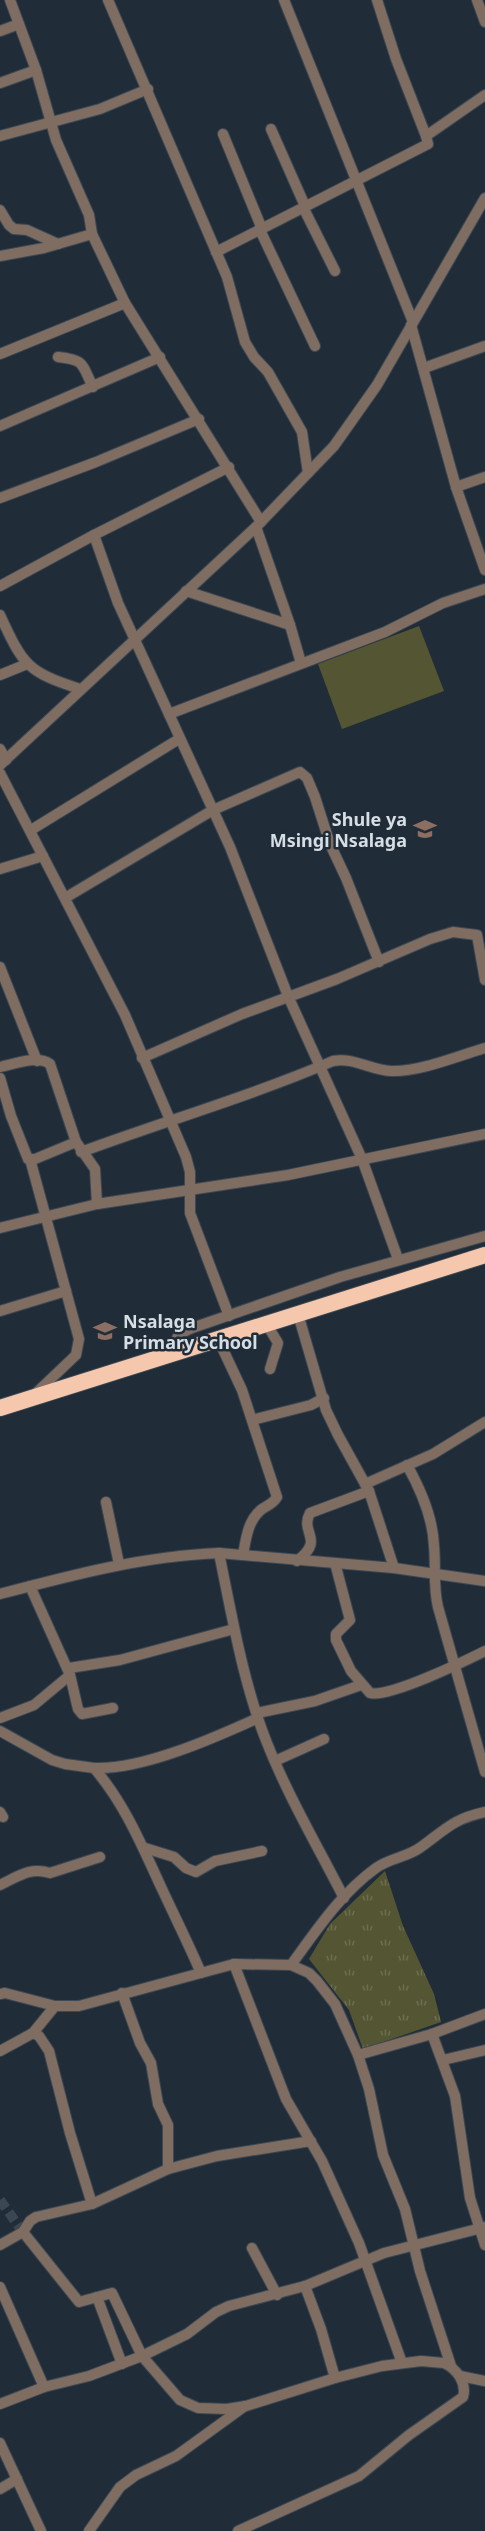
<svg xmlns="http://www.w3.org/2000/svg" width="485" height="2531" viewBox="0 0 485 2531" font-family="'Noto Sans',sans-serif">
  <defs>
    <pattern id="grass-tufts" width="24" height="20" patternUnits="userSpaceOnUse" patternTransform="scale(1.5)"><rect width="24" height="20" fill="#545633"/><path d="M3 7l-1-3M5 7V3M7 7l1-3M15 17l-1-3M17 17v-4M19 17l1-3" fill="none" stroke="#6c6e50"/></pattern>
  </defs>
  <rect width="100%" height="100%" fill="#202d38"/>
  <path fill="url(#grass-tufts)" d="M385,1871L403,1926L434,1994L441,2022L363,2049L349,2010L309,1959L330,1924Z"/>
  <path fill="#545633" d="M419,626L444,691L342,729L318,664Z"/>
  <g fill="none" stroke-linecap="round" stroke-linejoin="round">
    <path stroke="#3b4852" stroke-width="10" stroke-dasharray="10 5" stroke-linecap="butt" d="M0,2200L23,2232"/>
    <g stroke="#3d4954" stroke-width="12">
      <g id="minor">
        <path d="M10,0L36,70L56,140L89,215L92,234"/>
        <path d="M108,0L227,277L245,342L254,357L268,372L302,432L308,473"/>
        <path d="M284,0L413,322"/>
        <path d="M377,0L396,59L426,136"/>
        <path d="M477,0L485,22"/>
        <path d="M0,31L19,24"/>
        <path d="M0,83L36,70"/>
        <path d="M271,129L305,206"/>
        <path d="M223,134L262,229"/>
        <path d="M0,136L100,109L148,89"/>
        <path d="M303,207L335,271"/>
        <path d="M0,210L9,225L14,229L27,230L58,244"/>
        <path d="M260,230L315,346"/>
        <path d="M216,252L428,144L426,136L485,95"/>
        <path d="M0,256L44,248L92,234L125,303L261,522"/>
        <path d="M411,325L456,487L485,570"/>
        <path d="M0,354L125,303"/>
        <path d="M58,357C85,360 81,363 93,387"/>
        <path d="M424,368L485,346"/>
        <path d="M0,426L160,357"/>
        <path d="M456,487L485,477"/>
        <path d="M0,498L96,462L199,419"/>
        <path d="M256,527L290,625L301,663"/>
        <path d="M94,535L118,603L230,847L288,996L362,1159L398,1259"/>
        <path d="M0,586L94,535L229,467"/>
        <path d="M186,591L290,625"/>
        <path d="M0,615C23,665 27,672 80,689"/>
        <path d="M0,675L27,664"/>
        <path d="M169,714L385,632L443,603L485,589"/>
        <path d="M0,749L6,760"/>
        <path d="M0,765L256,527L334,446L377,385L485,198"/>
        <path d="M0,773L125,1015L186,1157L190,1172V1213L229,1316"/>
        <path d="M31,830L179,739"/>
        <path d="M0,869L43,856"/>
        <path d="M65,898L213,810L300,772L307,778L315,797L330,844L346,878L379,962"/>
        <path d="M0,967L37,1061"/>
        <path d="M142,1058L242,1014L337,979L430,939L453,932L477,935L485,980"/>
        <path d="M0,1067C14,1064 38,1055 50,1064L76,1142L95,1169L97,1204"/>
        <path d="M0,1078L11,1116L28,1159H35L76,1142"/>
        <path d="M81,1152C165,1121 251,1096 333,1061C354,1057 370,1070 391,1071C420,1072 457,1056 485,1048"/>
        <path d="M30,1159L79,1339L76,1355L35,1394"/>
        <path d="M0,1228L97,1204L288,1175L485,1134"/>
        <path d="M0,1311L66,1291"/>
        <path d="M298,1314L326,1410L338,1435L369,1491L394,1568"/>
        <path d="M266,1323L278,1343L270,1369"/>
        <path d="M218,1339L242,1390L277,1497C273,1504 268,1505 262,1509C248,1520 246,1538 243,1555"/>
        <path d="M169,1355L179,1334L192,1328L340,1277L485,1236"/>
        <path d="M252,1420L311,1405L324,1398"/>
        <path d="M407,1465C421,1490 433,1517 434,1546C436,1567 433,1587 438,1607L485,1772"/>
        <path d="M365,1484L433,1454L485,1422"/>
        <path d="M106,1502L119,1564"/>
        <path d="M219,1553C232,1616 243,1683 267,1743C288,1796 318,1847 344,1898"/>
        <path d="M297,1561C326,1539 299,1533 310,1513L369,1491"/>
        <path d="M335,1563L350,1620L336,1634V1640L351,1671L370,1693C389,1698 465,1661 485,1651"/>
        <path d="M0,1594C72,1575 144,1556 219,1553L394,1568L485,1581"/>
        <path d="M69,1668L120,1660L234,1629"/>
        <path d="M70,1675L78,1709L82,1714L113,1708"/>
        <path d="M257,1713L315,1701L361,1685"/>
        <path d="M0,1718L34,1705L70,1675L30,1586"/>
        <path d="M0,1731L52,1760L65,1764L94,1768C125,1804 142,1846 162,1889C175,1917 189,1945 201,1973"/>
        <path d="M275,1761L324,1739"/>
        <path d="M94,1768C142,1770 214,1738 258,1718"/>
        <path d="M0,1812L3,1817"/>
        <path d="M145,1848L174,1857L186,1868L196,1872L215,1861L262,1851"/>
        <path d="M0,1885C19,1876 30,1867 50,1873L100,1857"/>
        <path d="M234,1964L286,2099L322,2161L359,2243L402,2363"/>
        <path d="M291,1965C316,1931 340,1894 376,1868C390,1858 408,1857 421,1847C446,1829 453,1819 485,1812"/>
        <path d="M122,1993L140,2043L151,2063L158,2104L168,2125V2169"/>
        <path d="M0,1994L5,1993L55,2006H79L234,1964L291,1965L309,1973L317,1981L335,2004L358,2055L369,2089L383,2155L405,2209L420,2271L451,2366"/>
        <path d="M33,2033L39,2036L49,2051L70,2133L92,2204"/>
        <path d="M432,2034L455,2096L470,2198L485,2245"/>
        <path d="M0,2051L33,2033L55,2006"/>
        <path d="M358,2055L432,2034L485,2014"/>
        <path d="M443,2060L485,2050"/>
        <path d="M23,2232L79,2302L112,2293L142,2356L180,2400L198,2408L227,2409L246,2406L335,2378L382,2366L421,2361L444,2363C457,2369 467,2383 463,2397L409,2435L359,2476L238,2531"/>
        <path d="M0,2245L23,2232L30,2221L36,2217L92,2204L168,2169L217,2156L311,2141"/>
        <path d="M252,2248L277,2295"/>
        <path d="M305,2286L321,2329L335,2378"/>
        <path d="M0,2287L44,2387"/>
        <path d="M97,2297L122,2364"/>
        <path d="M460,2376L485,2381"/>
        <path d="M0,2404L44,2387L89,2376L142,2356L187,2334L216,2312L229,2306L305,2286L384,2253L485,2227"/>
        <path d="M0,2443L41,2531"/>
        <path d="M0,2489L17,2479"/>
        <path d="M89,2531L120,2487L136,2475L176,2456L245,2406"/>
      </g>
    </g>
    <g stroke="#3d4954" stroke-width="18">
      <path id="highway" d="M0,1408L485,1255"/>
    </g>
    <use href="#minor" stroke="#806d62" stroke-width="10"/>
    <use href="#highway" stroke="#f5c7ad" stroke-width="16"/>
  </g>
  <defs>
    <g id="school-bare" transform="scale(1.8)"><path d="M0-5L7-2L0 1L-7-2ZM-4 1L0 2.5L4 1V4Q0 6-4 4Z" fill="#8d6e63" stroke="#202d38" stroke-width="2.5" paint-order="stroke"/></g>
  </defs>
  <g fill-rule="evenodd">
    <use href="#school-bare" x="425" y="829"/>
    <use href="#school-bare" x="105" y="1331"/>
  </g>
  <g text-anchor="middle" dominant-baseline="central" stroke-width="5" stroke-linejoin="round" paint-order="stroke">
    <g font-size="18" font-weight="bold" fill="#d6dee5" stroke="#202d38" text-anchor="end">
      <text x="407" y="819">Shule ya<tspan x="407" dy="21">Msingi Nsalaga</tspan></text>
      <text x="123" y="1321" text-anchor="start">Nsalaga<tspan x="123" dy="21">Primary School</tspan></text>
    </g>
  </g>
</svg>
